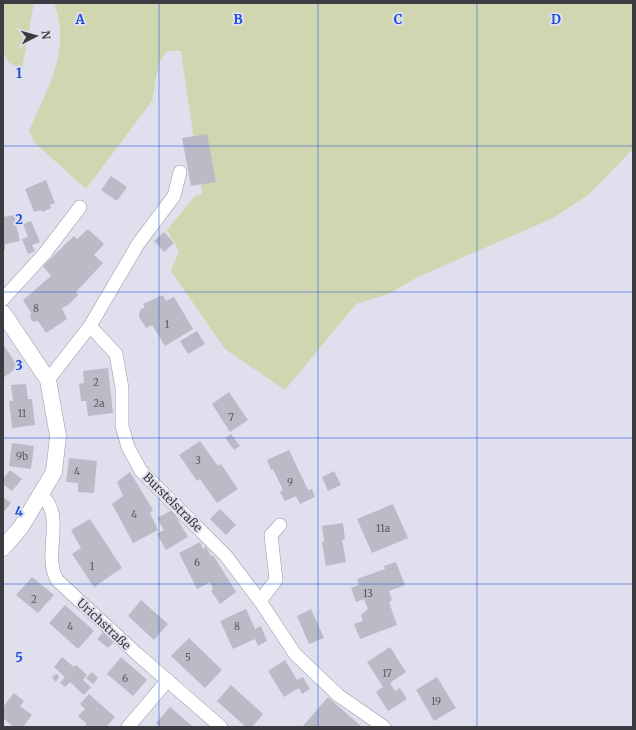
<svg xmlns="http://www.w3.org/2000/svg" width="636" height="730" viewBox="0 0 636 730" font-family="Merriweather,serif">
  <rect width="100%" height="100%" fill="#dfdfed"/>
  <g fill="#d0d7b0">
    <path d="M3,3H34L22,68L9,63L3,51Z"/>
    <path d="M54,3H633V149L588,195L553,218L418,277L388,294L356,304L285,390L225,349L171,271L179,251L167,230L195,196L202,194L181,51H168L159,62L152,101L86,189L35,143L29,131C47,89 72,50 54,3Z"/>
  </g>
  <g fill="#bbbbc8">
    <path d="M207,134L216,182L191,186L182,138Z"/>
    <path d="M111,176L127,187L117,201L101,190Z"/>
    <path d="M46,180L55,203L50,205L51,208L42,212L41,210L34,212L25,189Z"/>
    <path d="M14,215L20,241L5,244V250L3,251V217Z"/>
    <path d="M31,221L40,242L32,245L35,251L28,254L22,239L28,237L23,224Z"/>
    <path d="M88,229L104,244L94,255L103,263L76,292L78,295L68,305L62,308L67,319L46,333L38,321L33,322L30,317L31,313L23,300L51,276L43,266L74,236L77,239Z"/>
    <path d="M164,232L174,243L164,252L154,241Z"/>
    <path d="M163,295L166,301L174,297L193,329L165,346L152,325L146,328L139,317L140,310L145,307L143,304Z"/>
    <path d="M197,331L205,344L188,354L180,341Z"/>
    <path d="M3,344L18,367L3,378Z"/>
    <path d="M108,368L113,413L88,416L86,401H81L79,384L84,383L83,371Z"/>
    <path d="M26,384L28,399H32L35,425L12,428L9,401H13L11,385Z"/>
    <path d="M229,392L248,420L230,432L212,404Z"/>
    <path d="M231,434L240,446L234,450L225,438Z"/>
    <path d="M200,441L218,466L221,464L238,489L217,503L200,479L197,481L179,455Z"/>
    <path d="M12,443L34,446L31,469L9,466Z"/>
    <path d="M289,450L308,490L312,489L315,497L300,504L296,496L285,501L280,492L283,490L273,469L271,470L267,460Z"/>
    <path d="M69,458L97,461L94,493L78,492V483L66,482Z"/>
    <path d="M10,470L22,479L12,491L3,484V479Z"/>
    <path d="M334,471L341,485L328,491L322,477Z"/>
    <path d="M130,472L153,510L150,513L158,530L133,543L112,504L123,496L117,482Z"/>
    <path d="M3,497L11,503L3,513Z"/>
    <path d="M393,504L408,538L372,553L357,519Z"/>
    <path d="M220,509L236,525L226,535L210,519Z"/>
    <path d="M172,510L188,537L166,550L157,534L164,530L157,518Z"/>
    <path d="M90,519L122,568L94,587L72,554L81,548L71,530Z"/>
    <path d="M343,523L345,539L342,540L346,562L326,566L322,542H324L322,526Z"/>
    <path d="M200,542L203,549L206,546L211,556L213,555L236,592L220,604L211,591L213,589L210,582L197,589L179,553Z"/>
    <path d="M396,562L405,585L389,591L392,600L389,602L397,625L360,639L354,624L363,621L361,615L368,609L364,599L356,602L351,588L359,585L357,579L385,569L384,566Z"/>
    <path d="M32,577L54,595L38,613L16,595Z"/>
    <path d="M141,600L168,624L154,640L128,616Z"/>
    <path d="M65,605L94,631L78,649L49,623Z"/>
    <path d="M246,609L255,629L261,626L267,641L258,646L255,639L233,649L220,621Z"/>
    <path d="M311,609L324,638L309,644L297,616Z"/>
    <path d="M103,632L114,642L108,648L97,639Z"/>
    <path d="M189,638L222,670L205,688L171,656Z"/>
    <path d="M390,647L406,672L390,683L395,691L400,688L407,699L388,711L376,692L383,687L367,662Z"/>
    <path d="M62,657L74,667L76,665L87,675L83,680L91,687L84,695L70,682L65,687L60,683L65,677L54,667Z"/>
    <path d="M121,657L147,680L133,696L107,674Z"/>
    <path d="M285,660L297,680L303,677L310,689L302,694L299,688L284,697L268,671Z"/>
    <path d="M92,672L98,678L93,684L86,678Z"/>
    <path d="M57,674L59,677L56,682L52,678L54,675Z"/>
    <path d="M437,677L456,708L434,721L416,690Z"/>
    <path d="M231,685L263,714L252,727H246L217,701Z"/>
    <path d="M14,693L24,701L20,706L32,715L23,727H14L3,718V707Z"/>
    <path d="M89,694L115,717L106,727H84L87,724L78,716L85,709L80,704Z"/>
    <path d="M328,697L362,727H302Z"/>
    <path d="M170,707L193,727H160L156,723Z"/>
  </g>
  <g fill="none" stroke-linecap="round" stroke-linejoin="round">
    <g stroke="#9696a3" stroke-width="14">
      <g id="minor">
        <path d="M3,299L45,253L80,207"/>
        <path d="M90,326L116,354L122,388V426L128,447L141,471L226,556L260,601L295,654L338,695L384,727"/>
        <path d="M48,380L90,326L138,244L174,196L180,172"/>
        <path d="M40,494C67,514 42,554 57,580L137,654L221,727"/>
        <path d="M260,601L276,580L271,535L280,525"/>
        <path d="M128,727L168,680"/>
      </g>
    </g>
    <g stroke="#9696a3" stroke-width="17">
      <path id="tertiary" d="M3,313L48,380L58,436L54,472L21,527L3,548"/>
    </g>
    <use href="#minor" stroke="#fff" stroke-width="13"/>
    <use href="#tertiary" stroke="#fff" stroke-width="16"/>
  </g>
  <path fill="none" stroke="#1d4ed8" stroke-width="1" stroke-opacity="0.55" d="M159,3V727M318,3V727M477,3V727M3,146H633M3,292H633M3,438H633M3,584H633"/>
  <g text-anchor="middle" dominant-baseline="central" stroke-width="4" stroke-linejoin="round" paint-order="stroke">
    <g font-size="10" fill="#5b5b63">
      <text x="36" y="308">8</text>
      <text x="167" y="324">1</text>
      <text x="96" y="382">2</text>
      <text x="99" y="403">2a</text>
      <text x="22" y="413">11</text>
      <text x="231" y="417">7</text>
      <text x="22" y="456">9b</text>
      <text x="198" y="460">3</text>
      <text x="77" y="471">4</text>
      <text x="290" y="482">9</text>
      <text x="134" y="514">4</text>
      <text x="383" y="528">11a</text>
      <text x="197" y="562">6</text>
      <text x="92" y="566">1</text>
      <text x="368" y="593">13</text>
      <text x="34" y="599">2</text>
      <text x="70" y="626">4</text>
      <text x="237" y="626">8</text>
      <text x="188" y="657">5</text>
      <text x="387" y="673">17</text>
      <text x="125" y="678">6</text>
      <text x="436" y="701">19</text>
    </g>
    <g font-size="12" fill="#3b3b41" stroke="#dfdfed">
      <text transform="translate(173 502) rotate(45)">Burstelstraße</text>
      <text transform="translate(104 624) rotate(43)">Urichstraße</text>
    </g>
  </g>
  <g font-size="13" text-anchor="middle" font-weight="bold" fill="#1d4ed8" stroke="#dfdfed" stroke-width="4" stroke-linejoin="round" paint-order="stroke">
    <text x="80" y="24">A</text>
    <text x="238" y="24">B</text>
    <text x="398" y="24">C</text>
    <text x="556" y="24">D</text>
    <text x="19" y="78">1</text>
    <text x="19" y="224">2</text>
    <text x="19" y="370">3</text>
    <text x="19" y="516">4</text>
    <text x="19" y="662">5</text>
  </g>
  <rect width="636" height="730" fill="none" stroke="#3b3b41" stroke-width="8"/>
  <g transform="translate(36 36) rotate(84)" stroke="#dfdfed" stroke-width="3" paint-order="stroke">
  <path d="M0-3L7 15L0 10L-7 15Z" fill="#3b3b41"/>
  <text y="-6" font-size="11" font-weight="bold" text-anchor="middle" fill="#3b3b41">N</text>
  </g>
</svg>
